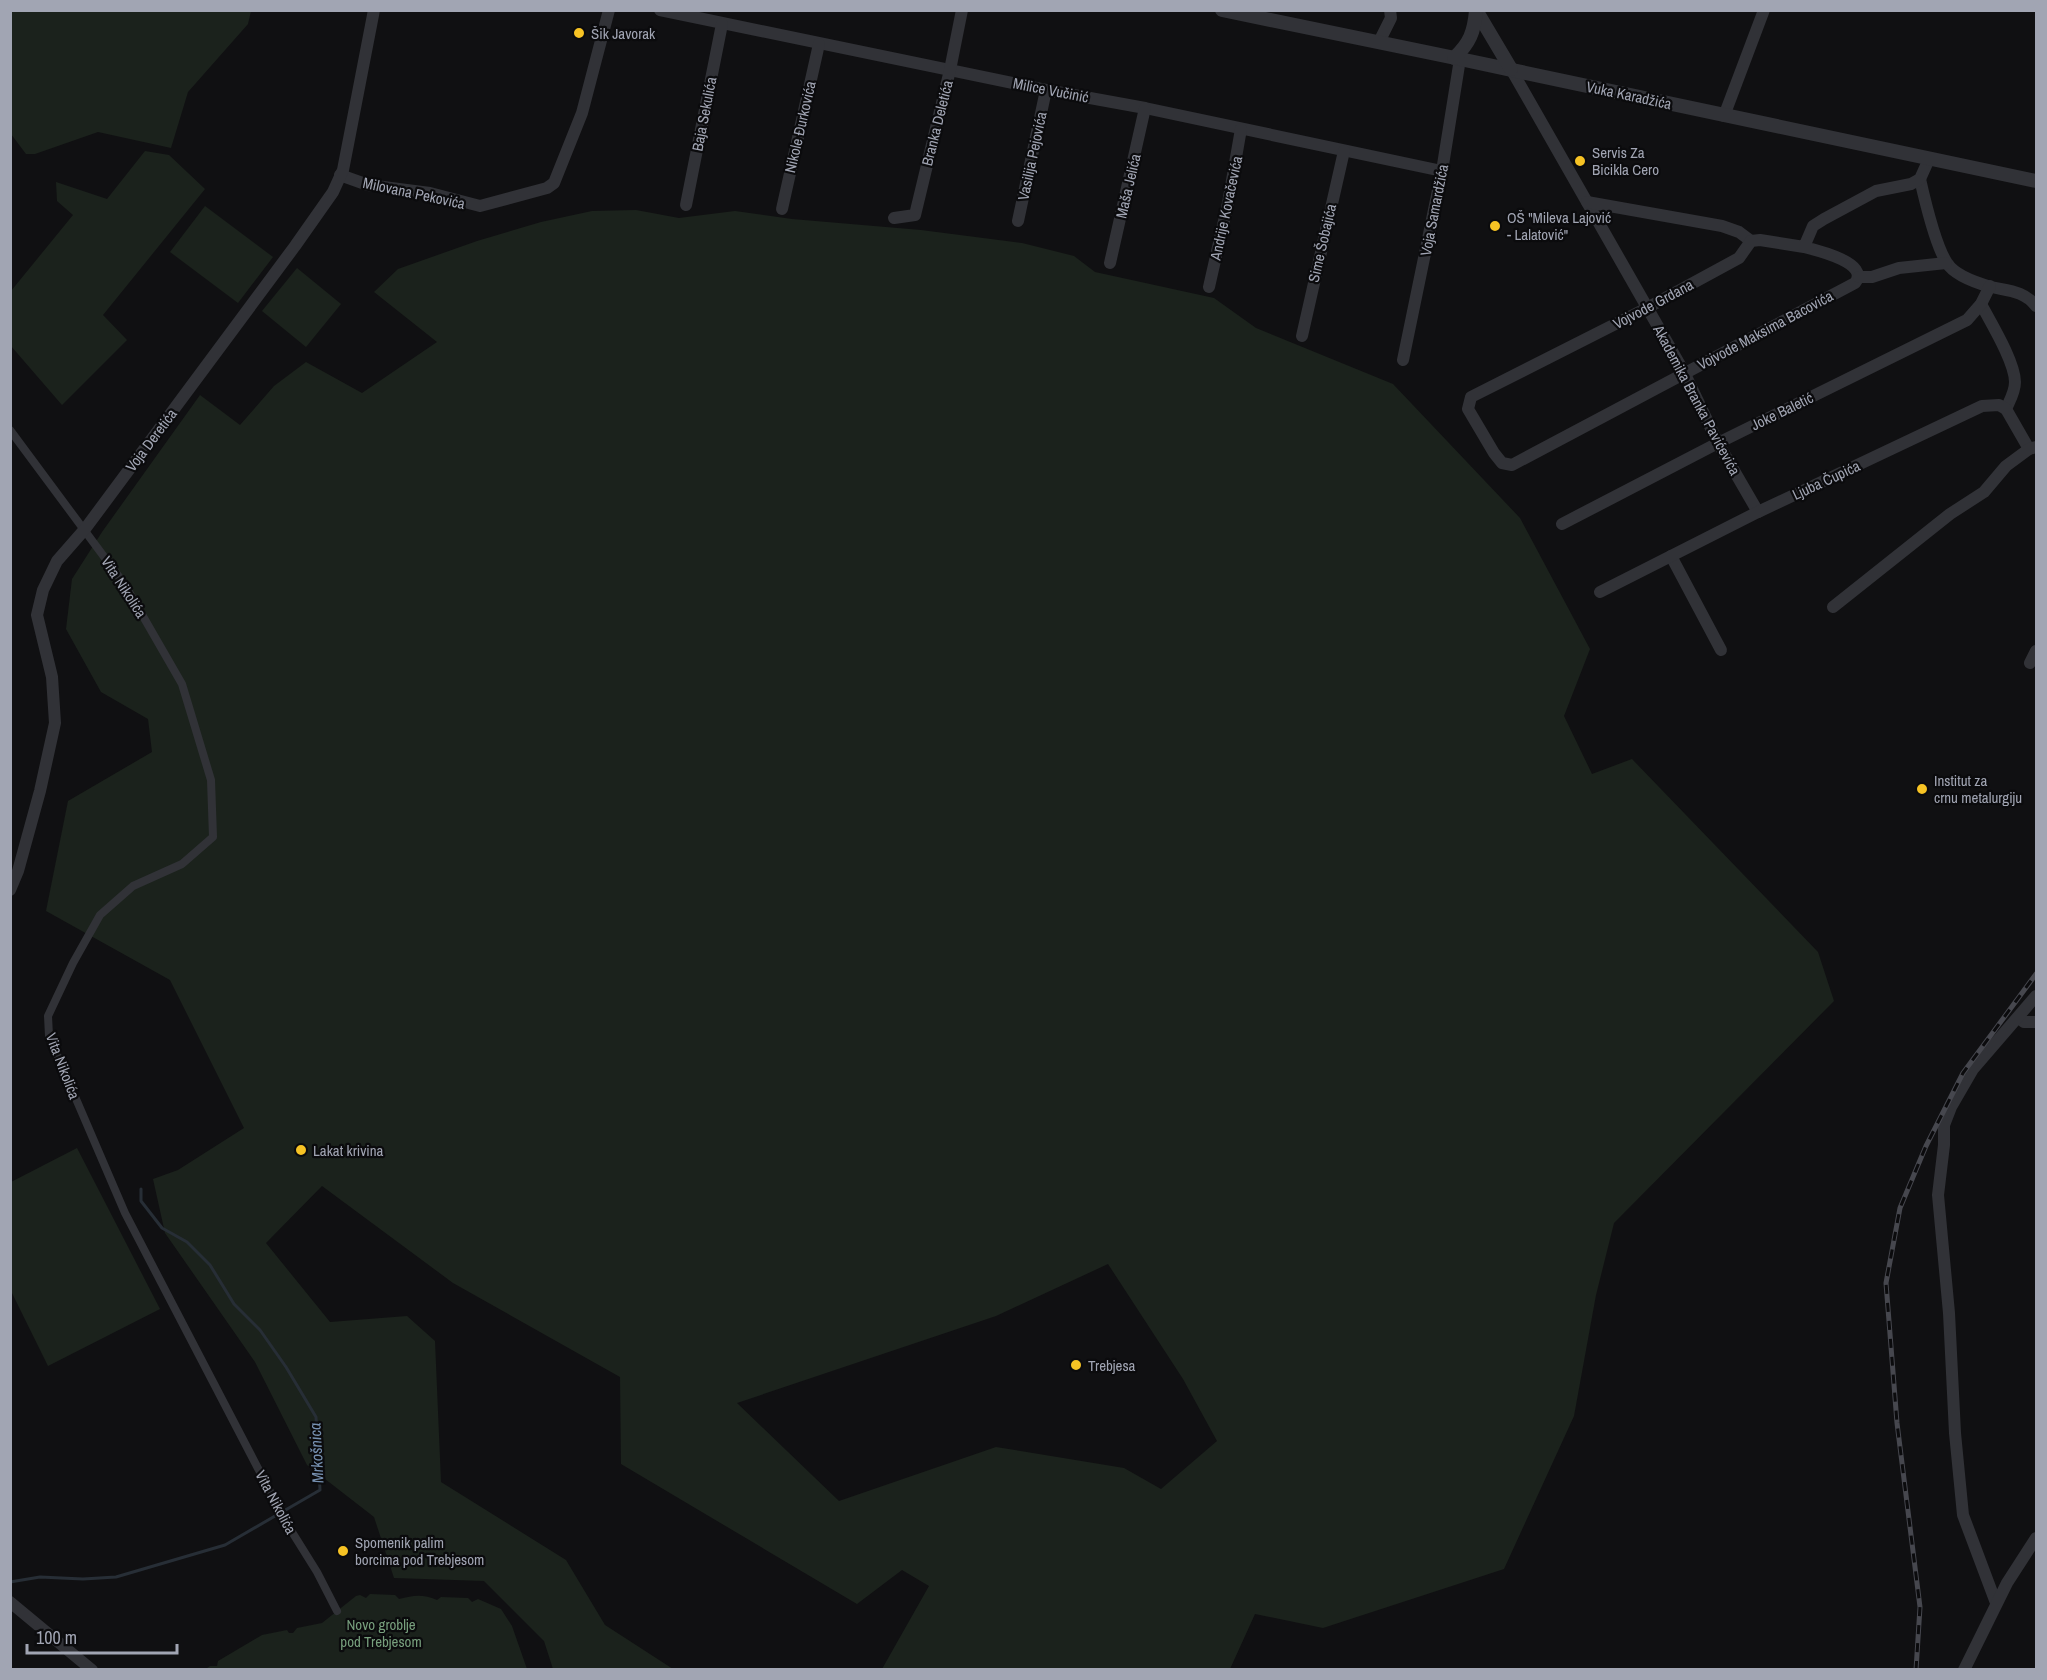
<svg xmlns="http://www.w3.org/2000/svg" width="2047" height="1680" viewBox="0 0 2047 1680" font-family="'Archivo Narrow',sans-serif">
  <rect width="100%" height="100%" fill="#101012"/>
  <g fill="#1b221c" fill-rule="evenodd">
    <path d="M11,10H251V11L248,24L188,92L171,148L98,132L35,154H26L11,134Z"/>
    <path d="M145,151L169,155L205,189L103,315L127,340L62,405L11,346V291L73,215L57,201L56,182L107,199Z"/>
    <path d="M205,206L273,257L238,303L170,252Z"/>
    <path d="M636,210L679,218L735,211L792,219L921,230L1022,243L1074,256L1095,272L1214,298L1256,328L1393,384L1520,518L1590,649L1564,716L1592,774L1632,759L1818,952L1834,1001L1614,1223L1596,1295L1574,1416L1504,1569L1323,1628L1255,1614L1230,1669H882L929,1586L902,1570L857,1604L621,1464L620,1377L453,1283L322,1186L266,1243L330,1322L407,1316L435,1341L441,1482L566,1560L605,1625L673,1669H553L544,1641L484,1581L394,1578L374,1517L307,1465L255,1362L165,1233L153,1179L178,1170L244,1128L170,980L46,911L68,801L152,752L148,719L101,692L66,629L72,579L102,532L200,395L240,425L274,386L306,362L362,393L437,342L374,292L398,269L477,241L541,222L592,211ZM1108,1264L1183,1379L1217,1441L1161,1489L1124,1468L996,1447L839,1501L737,1403L996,1316Z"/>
    <path d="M297,268L341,304L306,347L262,311Z"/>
    <path d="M77,1148L160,1309L48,1366L11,1291V1182Z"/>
    <path d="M370,1594L395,1595L399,1599C414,1595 423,1594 437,1600L441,1597L468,1598L472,1602L478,1599L501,1609L512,1626L527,1669L204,1670L210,1666H217L218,1661L262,1635L287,1630L289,1633H293L297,1628L322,1623L356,1596L360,1595L366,1598Z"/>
  </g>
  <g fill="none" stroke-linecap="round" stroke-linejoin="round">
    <path stroke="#272e36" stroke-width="3" d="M10,1582L40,1577L83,1579L116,1577L225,1545L320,1490L316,1417L286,1367L260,1330L234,1304L210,1265L187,1242L162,1228L141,1201V1189"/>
    <path stroke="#313237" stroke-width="8" d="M10,430L125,585L182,684L211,780L213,837L182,864L133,886L100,915L73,963L48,1016L49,1036L125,1213L287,1524L317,1572L337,1611"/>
    <g stroke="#313237" stroke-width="12">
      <path d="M660,10L1046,90L1145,108L1442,171"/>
      <path d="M1379,42L1391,18L1390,10"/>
      <path d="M1511,69L1684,372L1718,443L1758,512"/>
      <path d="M1724,116L1764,10"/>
      <path d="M340,175L368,185L430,193L480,206L547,188L554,183L582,113L609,10"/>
      <path d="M1920,179C1925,201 1935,245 1947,263C1955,276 1977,283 1991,287C2009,291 2024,291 2036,306"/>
      <path d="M1587,202L1722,226L1739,232L1751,241"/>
      <path d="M686,205L722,24"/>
      <path d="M782,209L819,44"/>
      <path d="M894,218L915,215L950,70L962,10"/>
      <path d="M1018,221L1046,90"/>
      <path d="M1804,247C1816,250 1871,263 1855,283L1512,465L1502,463L1494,453L1468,409L1471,397L1647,308L1739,258L1751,241L1760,240L1804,247L1813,226L1824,219L1876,191L1911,184L1920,179L1929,159"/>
      <path d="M1110,263L1145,108"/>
      <path d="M1859,277H1872L1899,268L1946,263"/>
      <path d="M1209,287L1228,203L1241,129"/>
      <path d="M1981,304C1991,323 2015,362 2015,382C2015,392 2010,400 2006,409"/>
      <path d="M1302,336L1344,151"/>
      <path d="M1403,360L1442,171L1460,59"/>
      <path d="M1562,524L1718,443L1967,320L1981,304L1990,286"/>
      <path d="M1671,556L1721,650"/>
      <path d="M1600,592L1758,512L1982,406L1999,405L2006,409L2029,449"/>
      <path d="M1833,607L1950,514L1984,492L2006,466L2029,449L2036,447"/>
      <path d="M2030,663L2036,651"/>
      <path d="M10,890L18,871L40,791L55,723L52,677L37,615L43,590L57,561L85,529L295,246L333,192L343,170L374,10"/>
      <path d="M2019,1018L2024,1022H2036"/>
      <path d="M10,1602L92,1670"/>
      <path d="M1996,1603L1963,1515L1955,1433L1949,1313L1938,1195L1944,1145V1125L1951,1107L1973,1069L2036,996"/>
      <path d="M1964,1670L2007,1583L2036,1538"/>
    </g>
    <g stroke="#313237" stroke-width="14">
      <path d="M1222,10L1460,59L2036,181"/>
      <path d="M1476,10L1511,69"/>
      <path d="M1454,58C1470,43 1474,32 1476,11"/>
    </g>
    <g stroke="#46474e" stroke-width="5">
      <path id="rail" d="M1916,1670L1920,1607L1897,1423L1886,1283L1900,1208L1926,1146L1963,1073L2036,974"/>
    </g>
    <use href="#rail" stroke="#0b0b0d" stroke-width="3" stroke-dasharray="9" stroke-linecap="butt"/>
  </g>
  <g fill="#f7c324" stroke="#0b0b0d" stroke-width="2">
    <circle cx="579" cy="33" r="6"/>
    <circle cx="1580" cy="161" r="6"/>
    <circle cx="1495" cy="226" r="6"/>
    <circle cx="1922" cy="789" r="6"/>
    <circle cx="301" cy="1150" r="6"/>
    <circle cx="1076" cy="1365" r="6"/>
    <circle cx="343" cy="1551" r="6"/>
  </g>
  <g text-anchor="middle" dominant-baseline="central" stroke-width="4.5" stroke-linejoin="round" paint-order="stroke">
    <g font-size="15" fill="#a1a5b3" stroke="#0b0b0d" text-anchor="start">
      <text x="591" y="33">Šik Javorak</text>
      <text x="1592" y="152">Servis Za<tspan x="1592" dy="17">Bicikla Cero</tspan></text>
      <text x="1507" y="217">OŠ "Mileva Lajović<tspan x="1507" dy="17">- Lalatović"</tspan></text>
      <text x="1934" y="780">Institut za<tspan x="1934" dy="17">crnu metalurgiju</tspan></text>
      <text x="313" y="1150">Lakat krivina</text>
      <text x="1088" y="1365">Trebjesa</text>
      <text x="355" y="1542">Spomenik palim<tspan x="355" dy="17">borcima pod Trebjesom</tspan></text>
    </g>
    <g font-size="15" fill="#a1a5b3" stroke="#0b0b0d">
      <text transform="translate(1051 90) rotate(11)">Milice Vučinić</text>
      <text transform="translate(1629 95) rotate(12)">Vuka Karadžića</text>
      <text transform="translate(704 114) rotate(-79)">Baja Sekulića</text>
      <text transform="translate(937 123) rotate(-76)">Branka Deletića</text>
      <text transform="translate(800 127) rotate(-77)">Nikole Đurkovića</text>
      <text transform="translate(1032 156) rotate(-78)">Vasilija Pejovića</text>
      <text transform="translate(1128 186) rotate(-77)">Maša Jelića</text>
      <text transform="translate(414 193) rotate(12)">Milovana Pekovića</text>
      <text transform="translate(1226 208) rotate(-78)">Andrije Kovačevića</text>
      <text transform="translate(1434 210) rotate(-79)">Voja Samardžića</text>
      <text transform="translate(1322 243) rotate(-77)">Sime Šobajića</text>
      <text transform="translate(1653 304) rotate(-28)">Vojvode Grdana</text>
      <text transform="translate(1765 330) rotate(-28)">Vojvode Maksima Bacovića</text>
      <text transform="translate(1697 400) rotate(62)">Akademika Branka Pavićevića</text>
      <text transform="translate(1782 411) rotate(-26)">Joke Baletić</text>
      <text transform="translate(151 440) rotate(-53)">Voja Deretića</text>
      <text transform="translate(1826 480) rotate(-25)">Ljuba Čupića</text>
      <text transform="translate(124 587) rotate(57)">Vita Nikolića</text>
      <text transform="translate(63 1066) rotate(69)">Vita Nikolića</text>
      <text transform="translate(276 1502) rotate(62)">Vita Nikolića</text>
    </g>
    <g font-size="15" fill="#779f7d" stroke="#0b0b0d">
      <text x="381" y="1624">Novo groblje<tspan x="381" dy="17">pod Trebjesom</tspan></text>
    </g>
    <g font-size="16" font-style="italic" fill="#7690b0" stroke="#0b0b0d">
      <text transform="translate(316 1453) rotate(-93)">Mrkošnica</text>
    </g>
  </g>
  <rect width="2047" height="1680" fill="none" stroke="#a1a5b3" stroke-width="24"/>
  <path d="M27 1644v9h150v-9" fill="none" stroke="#a1a5b3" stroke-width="3"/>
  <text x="36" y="1644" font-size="18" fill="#a1a5b3" stroke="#0b0b0d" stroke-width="4.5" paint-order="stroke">100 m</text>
</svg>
